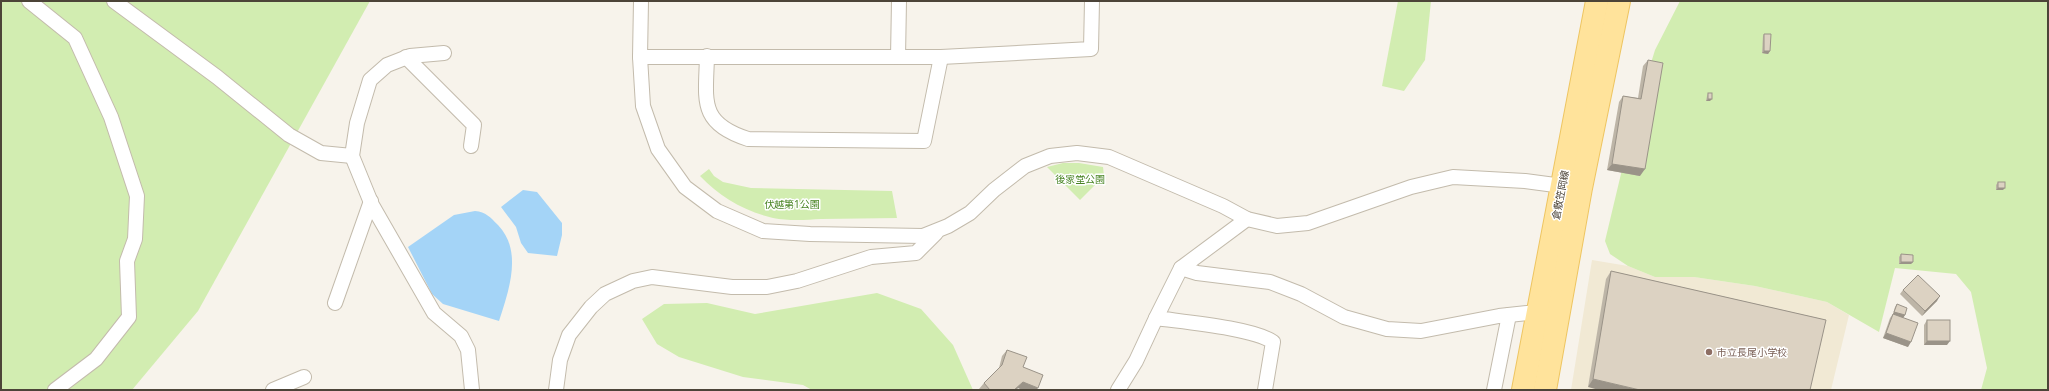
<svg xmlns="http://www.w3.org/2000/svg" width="2049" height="391" viewBox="0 0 2049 391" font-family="'Noto Sans','Noto Sans JP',sans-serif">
  <rect width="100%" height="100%" fill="#f7f3eb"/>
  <path fill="#f1e9d4" d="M1592,260L1628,266L1655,277H1694L1755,286L1827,302L1849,315L1831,390H1571Z"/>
  <g fill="#d2edb1">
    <path d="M1,1H370L198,311L132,390H1Z"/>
    <path d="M1398,1H1431L1425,60L1404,91L1382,86Z"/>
    <path d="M1680,1H2048V390H1981L1987,368L1971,292L1956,274L1895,268L1879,332L1827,302L1755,286L1694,277H1655L1628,266L1610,254L1605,241L1635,115L1655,50Z"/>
    <path d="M1063,163H1079L1103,167L1104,176L1080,200L1047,167Z"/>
    <path d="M709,169L714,176L723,182L751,188L892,191L897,218C872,218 847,219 821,219C806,220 788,221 773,218C744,211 720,197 700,176Z"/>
    <path d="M877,293L921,309L953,345L973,390H812L803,385L743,377L679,357L657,344L642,319L664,304L707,303L755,314Z"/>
  </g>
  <g fill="#a4d4f7">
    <path d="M523,190L537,192L562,223V235L557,256L528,253L521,243L516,227L501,207Z"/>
    <path d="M475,211C486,212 490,217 498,225C523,251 509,290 499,321L443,304L432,294L408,247L454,215Z"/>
  </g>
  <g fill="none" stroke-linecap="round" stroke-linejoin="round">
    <g stroke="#c3bbac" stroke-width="16">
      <g id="street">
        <path d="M29,1L75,38L111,117L137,196L135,239L127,261L129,317L96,359L55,390"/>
        <path d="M114,1L217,77L289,135L321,153L352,156"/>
        <path d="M641,1L640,57L643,106L658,149L685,187L717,211L763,231L810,234L923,236L948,226L970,213L994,190L1025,166L1050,156L1077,153L1109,157L1223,206L1247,219L1277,226L1308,223L1411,187L1453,177L1525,181L1570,187"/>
        <path d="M444,53L410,56L387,65L370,80L357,123L352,156L372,205L434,313L461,336L468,350L472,390"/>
        <path d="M707,56C706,100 698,123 748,139L924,141L941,57"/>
        <path d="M406,57L474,125L471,146"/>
        <path d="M640,57H941L1091,49L1092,1"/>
        <path d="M898,57L899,1"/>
        <path d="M1247,219L1181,268L1156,318C1184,322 1253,328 1273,342L1265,390"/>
        <path d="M1181,268L1197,273L1270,282L1301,294L1344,317L1387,329L1421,331L1499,316L1537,312"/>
        <path d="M335,303L371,201"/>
        <path d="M273,390L304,377"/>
        <path d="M556,390L560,360L569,335L591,307L605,294L633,281L652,277L732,287H767L797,281L871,257L916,253L936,233"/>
        <path d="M1118,390L1136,361L1156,318"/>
        <path d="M1494,390L1509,315"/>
      </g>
    </g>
    <g stroke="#eec561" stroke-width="24">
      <g id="primary">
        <path d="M1523,390L1597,1"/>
        <path d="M1545,390L1581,188L1619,1"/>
      </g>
    </g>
    <use href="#street" stroke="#fff" stroke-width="14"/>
    <use href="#primary" stroke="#ffe39b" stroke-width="22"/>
  </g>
  <g fill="#bdb5a7">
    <path d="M1764,34L1770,51L1768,54L1762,53L1763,36Z"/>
    <path d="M1648,60L1640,176L1607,170L1619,102L1623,96L1638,98L1643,66Z"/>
    <path d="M1708,93L1710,101H1706L1707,96Z"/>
    <path d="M1998,182L2003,190H1996V185Z"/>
    <path d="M1901,254L1913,262L1911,264H1899V257Z"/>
    <path d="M1611,271L1826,320L1588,387L1606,279Z"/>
    <path d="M1903,290L1937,301L1922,316L1900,294Z"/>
    <path d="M1897,304L1905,315L1903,318L1908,347L1883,338L1890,318L1893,314L1895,307Z"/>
    <path d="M1927,320L1947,345H1924V325Z"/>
    <path d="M1007,350L1023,367L1036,390H1023L1018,388L1016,390H980L979,389L984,383L999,368L1002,356Z"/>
  </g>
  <g fill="#9a9388">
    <path d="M1764,51H1770L1768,54L1762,53Z"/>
    <path d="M1708,99H1712L1710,101H1706Z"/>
    <path d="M1612,164L1645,169L1640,176L1607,170Z"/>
    <path d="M1998,188H2005L2003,190H1996Z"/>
    <path d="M1901,262H1913L1911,264H1899Z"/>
    <path d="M1940,296L1937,301L1922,316L1925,311Z"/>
    <path d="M1894,312L1905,315L1903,318L1893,314Z"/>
    <path d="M1886,333L1911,342L1908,347L1883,338Z"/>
    <path d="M1927,341H1950L1947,345H1924Z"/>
    <path d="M1593,379L1640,390H1599L1588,387Z"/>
    <path d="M1023,382L1038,388L1036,390H1023L1018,388L1016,390H1014Z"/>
  </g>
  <g fill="#dcd2c2" stroke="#9a9388">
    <path d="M1764,34H1771L1770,51H1764Z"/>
    <path d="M1648,60L1663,63L1645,169L1612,164L1623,96L1641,99Z"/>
    <rect x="1708" y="93" width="4" height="6"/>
    <rect x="1998" y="182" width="7" height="6"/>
    <path d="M1901,254L1913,255V262H1901Z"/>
    <path d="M1611,271L1826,320L1810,390H1640L1593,379Z"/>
    <path d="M1918,275L1940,296L1925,311L1903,290Z"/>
    <path d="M1897,304L1907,308L1905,315L1894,312Z"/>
    <path d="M1893,314L1918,323L1911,342L1886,333Z"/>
    <rect x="1927" y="320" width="23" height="21"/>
    <path d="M1007,350L1027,357L1023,367L1043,375L1038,388L1023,382L1014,390H990L984,383L1002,365Z"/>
  </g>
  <circle fill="#8d6e63" stroke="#fff" stroke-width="1.5" cx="1709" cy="352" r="4"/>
  <g text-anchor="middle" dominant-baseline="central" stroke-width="3" stroke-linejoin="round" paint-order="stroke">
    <g font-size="10" fill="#488424" stroke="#fff">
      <text x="1080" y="179">後家堂公園</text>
      <text x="792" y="204">伏越第1公園</text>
    </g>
    <g font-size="10" fill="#4c4438" stroke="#fff">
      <text transform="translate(1560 195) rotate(-79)">倉敷笠岡線</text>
    </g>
    <g font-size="10" fill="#785e54" stroke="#fff" text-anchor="start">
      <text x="1717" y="352">市立長尾小学校</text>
    </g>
  </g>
  <rect width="2049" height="391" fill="none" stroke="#4c4438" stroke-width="4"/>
</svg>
